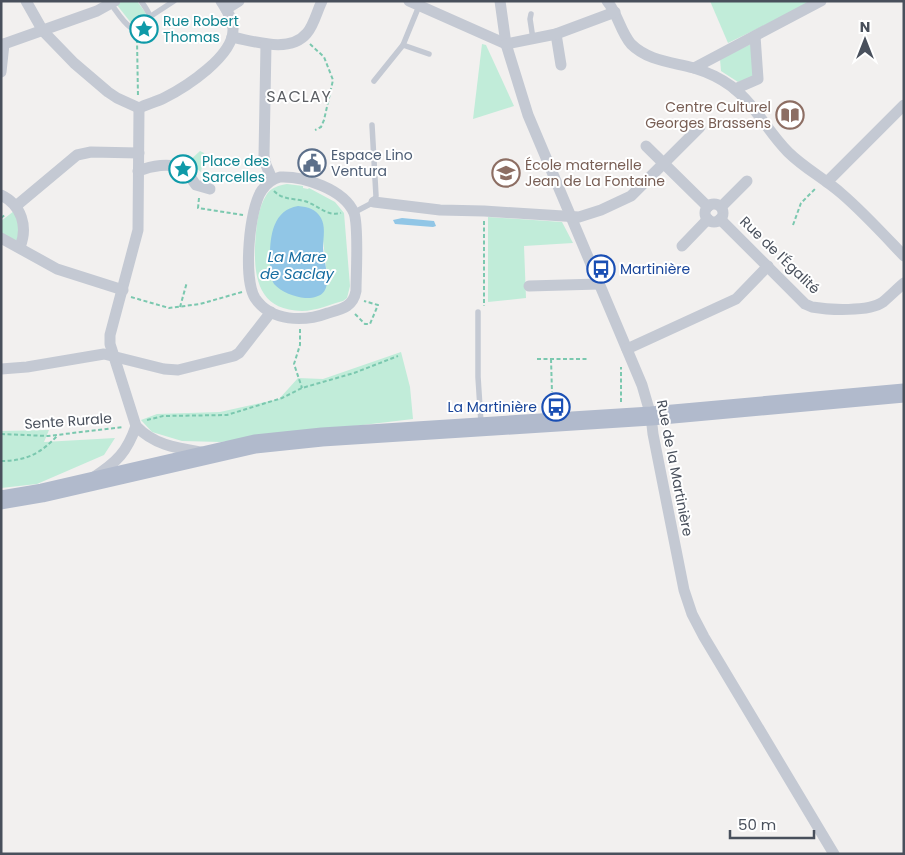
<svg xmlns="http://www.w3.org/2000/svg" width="905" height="855" viewBox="0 0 905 855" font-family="Poppins,sans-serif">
  <rect width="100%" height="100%" fill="#f2f0ef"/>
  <g fill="#c1ecd9" fill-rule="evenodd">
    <path d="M122,1H137L145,12L148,21L141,28H135L117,5Z"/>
    <path d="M710,1H814L728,43Z"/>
    <path d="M482,44L486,45L514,106L473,119Z"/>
    <path d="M751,44L755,76L738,82L721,71L720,59Z"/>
    <path d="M200,151L204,153L201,172L188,162Z"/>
    <path d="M287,184L303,186V188L308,189L309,188L335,202L344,213L350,286L347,298L343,301C331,304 316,311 302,311C261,310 254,282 255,247C256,231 257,208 267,194C271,188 279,185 287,184ZM307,207L323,240L328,284Z"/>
    <path d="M14,211L21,222L17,241L1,234V221Z"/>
    <path d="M488,217L562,222L573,243L524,246L526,298L488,302Z"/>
    <path d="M401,352L410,387L413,419L221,442L182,441L152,432L141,420L157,414L220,412L279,399L298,378L323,379Z"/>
    <path d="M49,430L44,442L115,438L104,455L37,484L1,488V431Z"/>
  </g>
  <g fill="#91c6e6">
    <path d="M298,206C308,207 316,209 321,218C326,227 323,238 323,248C324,268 339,299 305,298C295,297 281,292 274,284C270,277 270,265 270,257C270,236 273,210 298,206Z"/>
    <path d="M402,218L434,221L436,226L433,227L395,224L393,220Z"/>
  </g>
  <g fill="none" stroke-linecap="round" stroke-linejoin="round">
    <g stroke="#7bc8af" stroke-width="2" stroke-dasharray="4 2.5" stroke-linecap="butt">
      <path d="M137,39L138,97"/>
      <path d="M310,44L324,57L333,80L324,120L321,127L315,130"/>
      <path d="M274,191C283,200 292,198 304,201C317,204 326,217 341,213"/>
      <path d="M199,198L198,208L243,215"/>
      <path d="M1,218L6,214"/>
      <path d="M484,221V306"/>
      <path d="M793,225L801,203L816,188"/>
      <path d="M131,297L169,308L200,304L242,292"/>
      <path d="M180,307L187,282"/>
      <path d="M355,314L365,324H370L378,305L364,301"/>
      <path d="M300,329V345L294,364L302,388"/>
      <path d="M537,359H587"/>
      <path d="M551,359L552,392"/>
      <path d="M621,402V367"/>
      <path d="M147,420L163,416L227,415L282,398L302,388L354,373L398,356"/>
      <path d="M1,434L48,436L123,427"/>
      <path d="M1,461C27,461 41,453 58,435"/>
    </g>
    <g stroke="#c4c9d3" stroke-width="5.5">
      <path d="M111,4C121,17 131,38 150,28C152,16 148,11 141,1"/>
      <path d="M531,14L530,19L533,39"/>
      <path d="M151,16L174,1"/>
      <path d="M403,45L429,54"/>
      <path d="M374,81L403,45L419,6"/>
      <path d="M353,213L374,202L376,196L372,125"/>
      <path d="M478,312V377L481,423"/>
    </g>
    <g stroke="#c4c9d3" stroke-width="11">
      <path d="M26,1L43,31L74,63L108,92L117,98L139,108C147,104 156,102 164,98C186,87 234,56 233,29C233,19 226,9 221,1"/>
      <path d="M409,1L506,44"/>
      <path d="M500,1L506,44L528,115L642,385L651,416L653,434L684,590L692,614L704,637L834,854"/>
      <path d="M607,1C618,14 620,31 631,44C648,61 672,62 694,68C707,72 720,78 731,86C755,104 767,131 788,152C804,168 825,179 842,194C864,213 884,235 904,256"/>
      <path d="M226,9L239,1"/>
      <path d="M556,34L561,65"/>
      <path d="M232,37C254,41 290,54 307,33C314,25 317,11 322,1"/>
      <path d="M266,44L264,156L266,165L272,179"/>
      <path d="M506,44L556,34L615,12"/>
      <path d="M1,45L97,11L115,1"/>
      <path d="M694,68L821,1"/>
      <path d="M1,72L4,44"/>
      <path d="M735,89L758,79L755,36"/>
      <path d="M139,108L138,230L110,335V344L136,426C154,445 176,448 201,452"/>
      <path d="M646,146L708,207"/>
      <path d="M138,171C151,166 170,162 183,169C188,172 192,180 196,185L210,189"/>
      <path d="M280,177C303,176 344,189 354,213C359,227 356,275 356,291C353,307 342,309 328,313C304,322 271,322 255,298C243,279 249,208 262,190C267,183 272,179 280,177Z"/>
      <path d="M827,182L904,105"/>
      <path d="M1,195C22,205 28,227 20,247"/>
      <path d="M374,202L440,210L484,211L579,217L601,210L631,196L700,127"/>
      <circle cx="714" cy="213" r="9"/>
      <path d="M16,206L77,155L91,152L139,153"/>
      <path d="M721,207L747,181"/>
      <path d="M720,219L805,304L812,307C829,310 869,312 883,302C890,296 897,289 904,283"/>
      <path d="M1,238L57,269L123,290"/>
      <path d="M682,246L708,219"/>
      <path d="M529,286L599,284"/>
      <path d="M627,349L736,299L768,266"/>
      <path d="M1,369L27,367L104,354L164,369L178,370L234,356L239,353L271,312"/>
      <path d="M94,477C117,462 127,452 136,426"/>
    </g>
    <path stroke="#b1bacc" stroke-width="19" d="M1,500L42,493L255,444L322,437L651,416L904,393"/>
  </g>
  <defs>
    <g id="sight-ring" transform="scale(1.4375)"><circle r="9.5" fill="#fff" stroke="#0f9aa8" stroke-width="1.5"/><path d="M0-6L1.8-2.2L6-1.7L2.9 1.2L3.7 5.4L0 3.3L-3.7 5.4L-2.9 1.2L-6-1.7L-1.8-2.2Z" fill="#0f9aa8"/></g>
    <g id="library-ring" transform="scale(1.4375)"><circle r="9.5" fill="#fff" stroke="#8d6e63" stroke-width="1.5"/><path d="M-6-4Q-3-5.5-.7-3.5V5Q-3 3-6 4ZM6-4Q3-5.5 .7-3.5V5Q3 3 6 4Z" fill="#8d6e63"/></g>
    <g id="civic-ring" transform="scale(1.4375)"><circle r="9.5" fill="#fff" stroke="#5c6f8a" stroke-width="1.5"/><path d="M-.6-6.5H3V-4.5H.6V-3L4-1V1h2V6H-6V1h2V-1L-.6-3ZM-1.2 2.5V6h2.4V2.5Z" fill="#5c6f8a"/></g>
    <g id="school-ring" transform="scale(1.4375)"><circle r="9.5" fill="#fff" stroke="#8d6e63" stroke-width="1.5"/><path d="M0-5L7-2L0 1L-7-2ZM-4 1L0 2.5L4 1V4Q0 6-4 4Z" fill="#8d6e63"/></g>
    <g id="bus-ring" transform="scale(1.4375)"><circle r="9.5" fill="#fff" stroke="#1a4fb4" stroke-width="1.5"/><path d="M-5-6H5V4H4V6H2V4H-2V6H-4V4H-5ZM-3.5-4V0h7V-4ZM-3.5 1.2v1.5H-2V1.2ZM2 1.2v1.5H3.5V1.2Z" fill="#1a4fb4"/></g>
  </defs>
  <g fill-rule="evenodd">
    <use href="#sight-ring" x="144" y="29"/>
    <use href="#library-ring" x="790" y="115"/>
    <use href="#civic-ring" x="312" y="163"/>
    <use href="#sight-ring" x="183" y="169"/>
    <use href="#school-ring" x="506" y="173"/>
    <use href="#bus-ring" x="601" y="269"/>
    <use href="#bus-ring" x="556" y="407"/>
  </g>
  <g text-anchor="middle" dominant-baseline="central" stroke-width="4" stroke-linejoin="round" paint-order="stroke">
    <g font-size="14" fill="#0d838f" stroke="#fff" text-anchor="start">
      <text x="163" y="21">Rue Robert<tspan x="163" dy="16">Thomas</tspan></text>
      <text x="202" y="161">Place des<tspan x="202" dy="16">Sarcelles</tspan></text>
    </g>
    <g font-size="14" fill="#785e54" stroke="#fff" text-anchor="end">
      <text x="771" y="107">Centre Culturel<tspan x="771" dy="16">Georges Brassens</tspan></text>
      <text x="525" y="165" text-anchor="start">École maternelle<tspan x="525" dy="16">Jean de La Fontaine</tspan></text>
    </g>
    <g font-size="14" fill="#4e5e75" stroke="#fff" text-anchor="start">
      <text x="331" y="155">Espace Lino<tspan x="331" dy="16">Ventura</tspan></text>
    </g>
    <g font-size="14" fill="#49505c" stroke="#fff">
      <text transform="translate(780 255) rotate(44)">Rue de l'Égalité</text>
      <text transform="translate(68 421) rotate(-4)">Sente Rurale</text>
      <text transform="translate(675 468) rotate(79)">Rue de la Martinière</text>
    </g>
    <g font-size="14" fill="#164399" stroke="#fff" text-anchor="start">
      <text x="620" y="269">Martinière</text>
      <text x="537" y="407" text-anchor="end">La Martinière</text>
    </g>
    <g font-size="15" font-style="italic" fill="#166da1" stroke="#fff">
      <text x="297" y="256">La Mare<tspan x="297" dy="17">de Saclay</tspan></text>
    </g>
    <g font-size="16" letter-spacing="1" fill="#5c5f64" stroke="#fff">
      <text x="299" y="96">SACLAY</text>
    </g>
  </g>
  <rect width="905" height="855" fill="none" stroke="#49505c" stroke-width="5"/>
  <g transform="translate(865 40)" stroke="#ffffff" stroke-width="4" paint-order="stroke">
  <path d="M0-4L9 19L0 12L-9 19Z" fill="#49505c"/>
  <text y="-8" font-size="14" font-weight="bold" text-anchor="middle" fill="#49505c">N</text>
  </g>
  <path d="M730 830v8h84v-8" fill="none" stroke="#49505c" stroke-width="2.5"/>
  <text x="738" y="830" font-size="15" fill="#49505c" stroke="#ffffff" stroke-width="4" paint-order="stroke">50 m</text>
</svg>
